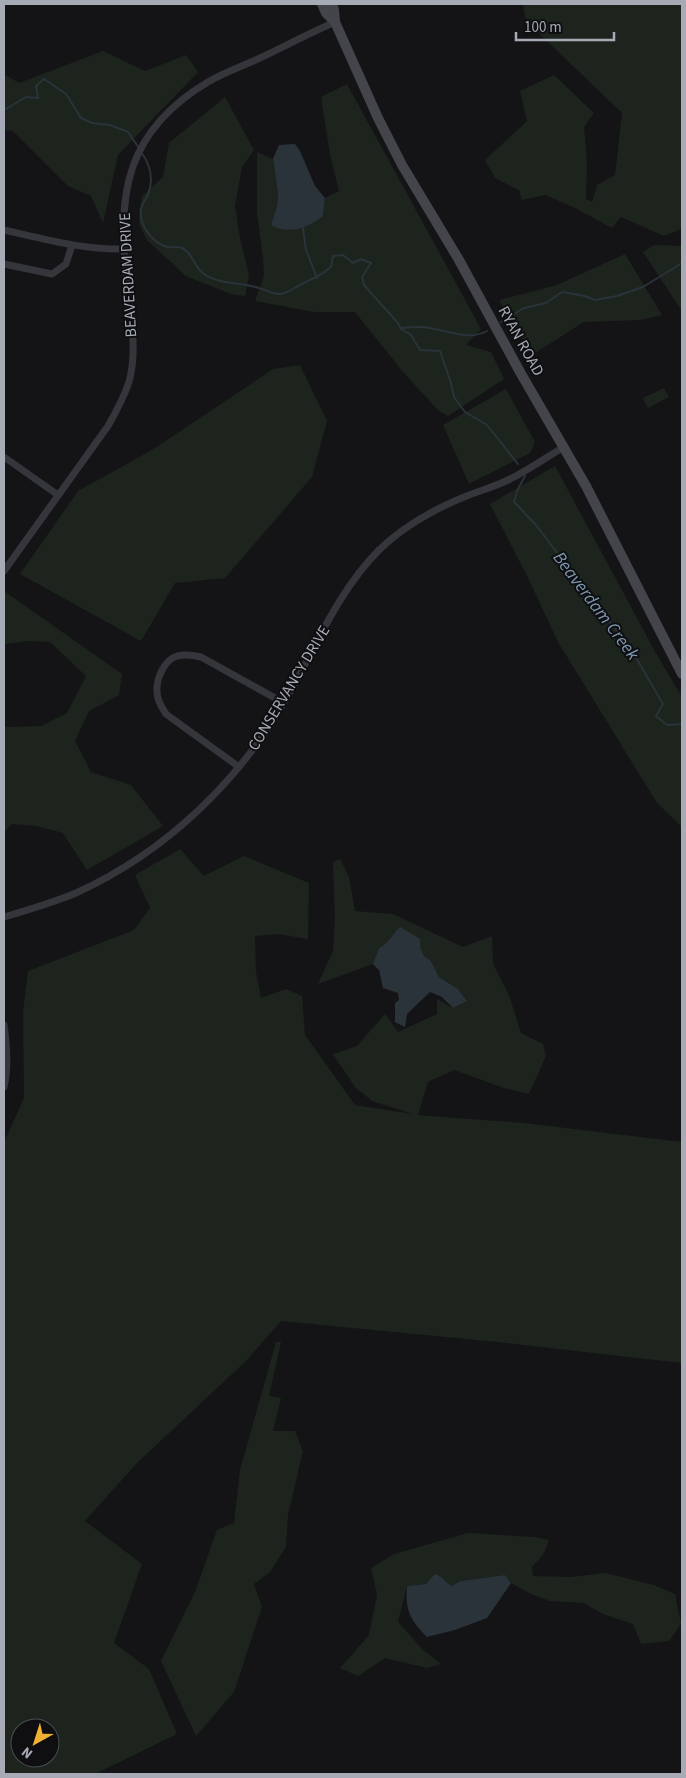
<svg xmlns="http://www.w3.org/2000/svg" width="686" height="1778" viewBox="0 0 686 1778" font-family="'Source Sans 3',sans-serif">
  <rect width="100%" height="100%" fill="#141416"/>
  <g fill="#1c241d" fill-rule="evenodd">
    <path d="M523,4H682V229L664,236L621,217L612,228L573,207L545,195L522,200L519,190L495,178L485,160L527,121L520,91L554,75L594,113L584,127L587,162L586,199L592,202L597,185L615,175L622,113L526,21Z"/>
    <path d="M103,51L145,71L186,55L198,72L118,155L103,223L91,196L68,186L13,131L4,130V74L19,83Z"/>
    <path d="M347,84L481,329L466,345L491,352L504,379L448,416L439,411L404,373L355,312H314L255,301L264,276L263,259L257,212V152L273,159L278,193L277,206L271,225L323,216L325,198L339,191L330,155L321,97Z"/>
    <path d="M225,97L254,150L242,167L235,206L240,238L249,275L245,296L231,294L186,276L147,240L139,223L142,196L163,177L169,143Z"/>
    <path d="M654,245L682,246V311L643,252Z"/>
    <path d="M625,254L662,315L641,320L584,322L532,355L499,300L557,285Z"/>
    <path d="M300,365L327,421L312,477L225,578L175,583L141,641L20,574L78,491L152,450L273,369Z"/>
    <path d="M664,388L669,397L648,408L643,398Z"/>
    <path d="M506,389L535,442L530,453L469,484L443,425Z"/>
    <path d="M555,466L657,655L682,697V827L657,803L558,642L529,580L490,504Z"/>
    <path d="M4,591L122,674L119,695L89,711L75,741L91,772L131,785L163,826L87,870L63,833L37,826L11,824L4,833V726L9,727L41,726L67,713L86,676L50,642L28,641L4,644Z"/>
    <path d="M180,849L204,876L244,856L309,883L308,939L278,934L255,936L256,972L261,998L286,989L302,996L305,1035L355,1105L413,1114L372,1101L355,1087L333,1054L357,1046L385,1014L398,1032L437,1014V999L453,1008L467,1001L458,989L439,977L431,961L424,956L420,947L400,927C392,934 389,943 379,948L373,964L318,984L333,951L335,919L333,862L340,859L349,877L355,911L393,914L463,947L492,936L493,964L509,995L521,1033L543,1044L546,1056L529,1094L504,1088L454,1070L428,1082L418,1115L524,1123L682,1142V1363L497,1342L281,1321L246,1361L137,1463L85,1521L142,1564L114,1643L149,1669L177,1734L95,1774H4V1142L24,1098L23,1012L28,971L134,930L150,908L135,875ZM20,1728H50V1758H20Z"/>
    <path d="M276,1342H281L269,1396L281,1398L273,1431H295L303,1451L288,1515L286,1547L270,1572L254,1584L262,1607L234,1692L196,1736L161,1661L195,1592L217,1530L234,1523L240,1470Z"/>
    <path d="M468,1533L535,1537L549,1540L543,1555L532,1567L533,1576L570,1577L606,1573L654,1585L675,1594L681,1624L669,1641L641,1644L633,1624L603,1614L584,1603L550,1601L531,1594L511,1583L505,1575L461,1581L451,1586L441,1577L426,1584L407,1586L398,1622L423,1650L441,1664L427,1668L385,1658L358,1676L340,1668L369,1635L377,1595L371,1568L394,1554Z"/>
  </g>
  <g fill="#2b333a">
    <path d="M295,144L300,151L315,186L325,198L323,216C308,228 289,235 271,225L277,206L278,193L273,159L279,145Z"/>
    <path d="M400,927L420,939V947L424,956L431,961L439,977L458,989L467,1001L453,1008L442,997L430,992L407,1014L405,1027L395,1022V1003L399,1000L398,993L383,988L379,970L373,964L379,948C389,943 392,934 400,927Z"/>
    <path d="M435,1574L441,1577L451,1586L461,1581L505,1575L511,1583L487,1618L455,1630L427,1637C410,1620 405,1610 407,1586L426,1584Z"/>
  </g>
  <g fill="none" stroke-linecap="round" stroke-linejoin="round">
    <g stroke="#2b333a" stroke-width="2">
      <path d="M4,110L26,97L38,98L36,86L44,79L66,94L81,118L92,123L110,125L128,132L139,148"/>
      <path d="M141,152C150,164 154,179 148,195C147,198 144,201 142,205C139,213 142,223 146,230C150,237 159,245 167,247C172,248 177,246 182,248C193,253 194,267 204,274C220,285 242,282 259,288C266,290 274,295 281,294C288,293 292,289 298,286C311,279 319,277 331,267L333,256L343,255L353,263L361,259L371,263L362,277L364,285L398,323L401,329L411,335L420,350L440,351L451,383L454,397L465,412L487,425L518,464"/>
      <path d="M303,228L306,250L317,278"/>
      <path d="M501,322L524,308L546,303L562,292L585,296L595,300L617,296L643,287L682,263"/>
      <path d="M402,328C412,327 420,326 430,328C449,331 469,341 487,331"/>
      <path d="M525,476L518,489L514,502L536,525L581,584L598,602L607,619L628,644L663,704L656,716L667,725L682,724"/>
    </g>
    <g stroke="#35363b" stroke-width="7">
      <path d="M4,230C44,239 83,250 124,249"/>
      <path d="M4,264L52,274L66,264L72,245"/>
      <path d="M4,457L58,495"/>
      <path d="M4,571L108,426C116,412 124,397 129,382C138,349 130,313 127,280C116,193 127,130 208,82C225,72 243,66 260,58C285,46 310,33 335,22"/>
      <path d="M239,767L166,714C162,708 157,700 157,692C156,679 164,660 177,656C185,654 193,655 201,657L284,703"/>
      <path d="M4,917C28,910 52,903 76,893C166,852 240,781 289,694C316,646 339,590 379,550C405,525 436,508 469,495C482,490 496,486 508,480C527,471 545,458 564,447"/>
      <path d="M4,1025C7,1045 9,1066 4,1087"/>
    </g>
    <g stroke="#43454b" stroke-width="10">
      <path d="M322,4L326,13L335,22"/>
      <path d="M332,4L334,10L335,22L378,118L402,165L459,260L520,372L586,486L682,674"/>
    </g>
  </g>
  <g text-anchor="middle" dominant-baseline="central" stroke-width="4" stroke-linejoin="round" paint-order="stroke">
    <g font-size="16" fill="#a6abb6" stroke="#0f0f11">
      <text transform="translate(128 275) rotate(-93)">BEAVERDAM DRIVE</text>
      <text transform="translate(521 341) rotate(61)">RYAN ROAD</text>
      <text transform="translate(289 688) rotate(-59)">CONSERVANCY DRIVE</text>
    </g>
    <g font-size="18" font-style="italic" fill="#7d99b1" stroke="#0f0f11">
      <text transform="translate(596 606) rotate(53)">Beaverdam Creek</text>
    </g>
  </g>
  <rect width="686" height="1778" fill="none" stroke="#a6abb6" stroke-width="10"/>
  <g transform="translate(35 1743) rotate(219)"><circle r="24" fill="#0f0f11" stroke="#4b4d53"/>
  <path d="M0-4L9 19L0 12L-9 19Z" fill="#f0b132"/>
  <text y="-8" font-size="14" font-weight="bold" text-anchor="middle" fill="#a6abb6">N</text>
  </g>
  <path d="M516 32v8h98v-8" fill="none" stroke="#a6abb6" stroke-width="2.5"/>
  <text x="524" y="32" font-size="15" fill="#a6abb6" stroke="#0f0f11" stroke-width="4" paint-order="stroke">100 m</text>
</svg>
